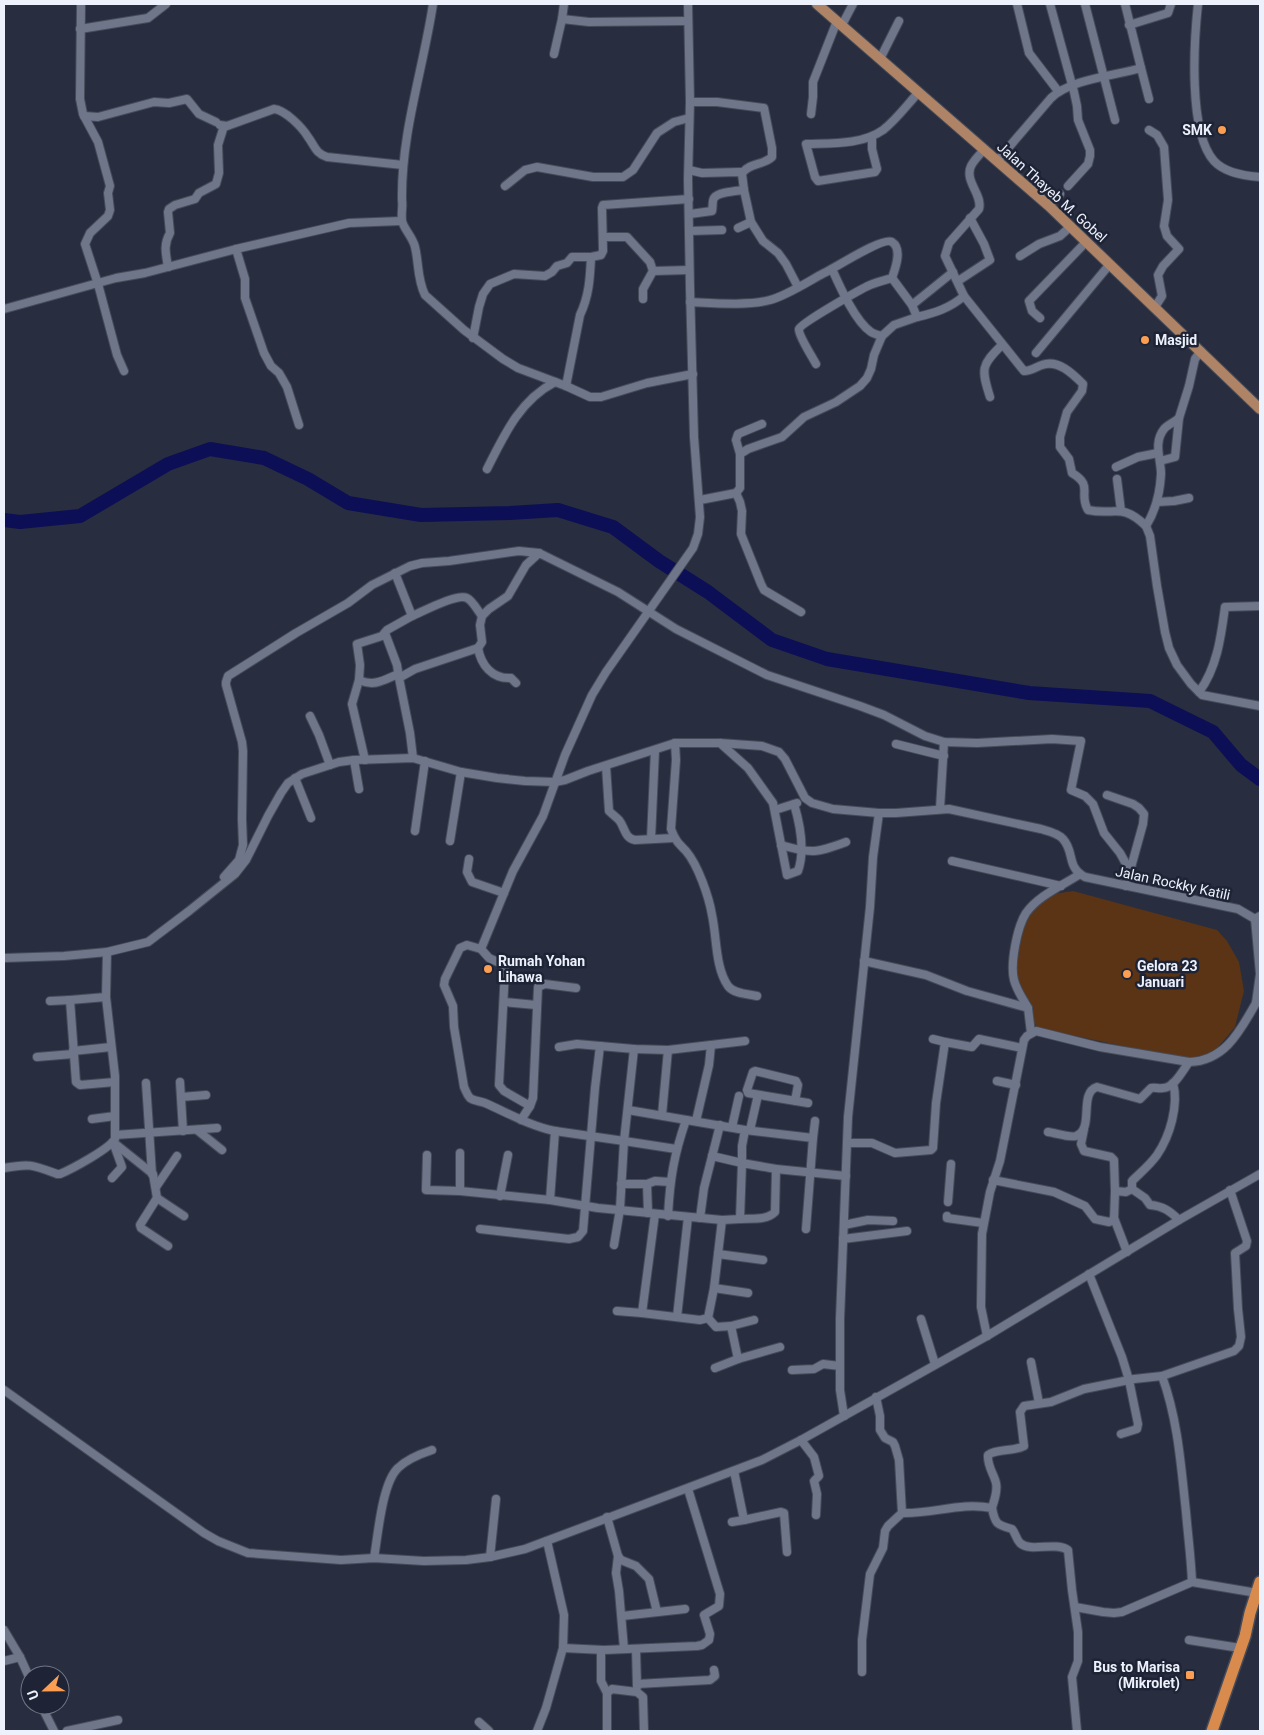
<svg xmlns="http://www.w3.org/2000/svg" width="1264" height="1735" viewBox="0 0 1264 1735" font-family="Roboto,sans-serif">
  <rect width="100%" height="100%" fill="#282e3f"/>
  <path fill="#5a3415" d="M1073,891L1217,930L1227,941L1239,962L1244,991L1235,1027L1214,1052L1195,1061L1037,1028C1031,1018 1016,994 1014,984C1010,953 1023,911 1051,896C1057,893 1066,892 1073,891Z"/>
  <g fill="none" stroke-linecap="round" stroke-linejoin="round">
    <path stroke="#0c0f55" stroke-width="14" d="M4,520L20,522L80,516L168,464L210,449L264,458L308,479L348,503L421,515L510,513L558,510L613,527L659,561L708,592L772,640L827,659L1029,693L1150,701L1213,732L1241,765L1260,779"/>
    <g stroke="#464b59" stroke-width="10">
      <g id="minor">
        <path d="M81,4L80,99L83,114L98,142L110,186L108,193L110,210L108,216L90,233L85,244L98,284L117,355L124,371"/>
        <path d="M433,4C423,70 401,133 402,200C403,207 401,213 402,220C402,227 413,237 415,247C419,263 417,279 425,295L464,330L503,359L518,368L566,386L590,397H601L647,383L693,374"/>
        <path d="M1017,4L1029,53L1058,91"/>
        <path d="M1050,4L1074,92L1077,106L1078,120L1090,150V156L1088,164L1068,186"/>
        <path d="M1085,4L1115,120"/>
        <path d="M1125,4L1141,68"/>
        <path d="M1198,4C1194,41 1188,132 1214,161C1225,173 1245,176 1260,177"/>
        <path d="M562,19L564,4"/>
        <path d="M842,25L853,4"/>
        <path d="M1129,25L1168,13L1171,4"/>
        <path d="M80,29L148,18L166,4"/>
        <path d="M554,54L562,19L589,22L688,21"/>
        <path d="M880,59L899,21"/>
        <path d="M690,102H717L764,108L772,148V157C762,166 751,162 742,173"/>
        <path d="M811,114L813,97V82L837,21"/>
        <path d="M84,116L98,117L154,102L169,103L187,99L199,114L216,122"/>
        <path d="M220,125L227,126L274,109C285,110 302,127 308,137C315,146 315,153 327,157L403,165"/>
        <path d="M1149,130L1157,135L1164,147L1168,200L1164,226L1167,236L1179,249L1163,266L1158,275L1162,296L1155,307"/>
        <path d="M872,136V149L877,169L875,172L818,181L815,177L806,144C831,143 862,145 883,130C896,120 907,105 918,93"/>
        <path d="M984,150C980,154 974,160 971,166C964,181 983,195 979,209L949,243L945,256L964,296L1024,371C1031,371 1036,367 1042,365C1058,359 1073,374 1083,384L1082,391L1067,412L1060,437V447L1069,459L1072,473C1094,486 1078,493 1088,510C1115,516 1121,502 1146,526"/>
        <path d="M997,161L1051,98C1071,79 1114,76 1141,68L1149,99"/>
        <path d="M689,170L702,173L740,172L742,174L744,190"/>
        <path d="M505,186L525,170L537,167L593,177H623L633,170L657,133L674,122L689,118"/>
        <path d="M1049,206L1060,194"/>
        <path d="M690,214L712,211C713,207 712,201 714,198C718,192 737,191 744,190L751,222L763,241L778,253L786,264L798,287"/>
        <path d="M738,228L751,222"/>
        <path d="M689,231L722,230"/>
        <path d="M603,237H627L650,262L653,271L643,289V299"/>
        <path d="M1020,256L1039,244L1060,236L1071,226"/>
        <path d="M168,267C166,254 163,245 170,233L168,212L169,209L175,205L195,199L199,193L216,184L219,173L218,145L224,126"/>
        <path d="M832,269C840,287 855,321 871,332C874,334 878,335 882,336"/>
        <path d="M653,271L689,270"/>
        <path d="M958,281L990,260L984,244L970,218"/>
        <path d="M690,302C712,303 750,306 770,300C786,296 809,281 824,273C835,268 884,236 892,242C903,249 895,269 892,278C885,280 877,282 870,285C861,289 801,323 799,329C798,335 813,358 816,364"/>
        <path d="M912,305L953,272"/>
        <path d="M4,309L116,278L145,273L236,249"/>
        <path d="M917,317C935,313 950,308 964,296"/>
        <path d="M1040,318L1032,311L1029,301L1086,242"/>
        <path d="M473,338L479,307L483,294L490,284L514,274L545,276L552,272L557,266L567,263L572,257H591L601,255L603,251L602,208L603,205L689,199"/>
        <path d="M1036,353L1110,264"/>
        <path d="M566,386L580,315C589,296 590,279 591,257"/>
        <path d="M990,397C981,369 981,365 1002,345"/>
        <path d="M1179,418C1175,422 1167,425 1164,429C1153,443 1161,459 1161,474C1160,493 1156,510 1146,526L1150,536L1157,586L1165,632L1169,648L1177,665L1191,684L1202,695L1260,706"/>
        <path d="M299,425L287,387L279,373L271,366L264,353L245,298V279L236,249L349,223L401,221"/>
        <path d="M740,454L736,440L738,434L762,424"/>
        <path d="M1160,461L1175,457L1179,418L1189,386L1195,359L1201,351"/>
        <path d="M1116,467L1138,457L1158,453"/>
        <path d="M487,469C504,435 520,400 555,382"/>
        <path d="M1117,479L1121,511"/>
        <path d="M736,493L740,502L742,511L741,534L761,584L764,590L769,593L801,612"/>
        <path d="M700,500L736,493L740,488V454L748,449L782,437L804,417L836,402L860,386L867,378L871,369L874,355L882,336L894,325L917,317L912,305L892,278"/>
        <path d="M1157,502L1174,501L1189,498"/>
        <path d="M412,616C422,612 457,593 467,598C473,601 478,611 482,616"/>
        <path d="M385,633L397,665L399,678"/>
        <path d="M478,648C481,665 492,679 511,678L516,683"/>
        <path d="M359,680C374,687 384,680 398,674"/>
        <path d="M1199,692C1217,668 1221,637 1225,607L1260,606"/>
        <path d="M310,716L319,735L330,765"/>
        <path d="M675,743L676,760L671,829C675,840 678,843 686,851C698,865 709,897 712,915C717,938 715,967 728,986C734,994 748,994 757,996"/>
        <path d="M720,743L748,768L773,803L787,875L798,871C805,851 800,824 794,804"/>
        <path d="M896,744L944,756"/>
        <path d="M413,758L410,733L399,678L415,669L478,648L482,642L480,625L482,616L489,609L508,596L526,565L539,553L618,592L676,629L767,675L860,706L884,715L925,736L944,742L977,743L1052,739L1081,741L1071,790L1085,796L1093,804L1104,833L1120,853L1130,871L1126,886"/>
        <path d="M354,760L359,789"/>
        <path d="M365,760L352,704L359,680L360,665L357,644L382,636L387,630L412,616L395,573"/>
        <path d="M606,766L609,811C612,814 616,817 619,820C625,827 624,838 635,840L674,838"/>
        <path d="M295,778L311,818"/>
        <path d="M1107,795L1133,804L1139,808L1144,814L1143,824L1130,871"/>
        <path d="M940,809L944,742"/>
        <path d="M775,810L797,803"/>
        <path d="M415,831L425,761"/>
        <path d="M651,839L655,750"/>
        <path d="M450,841L461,772"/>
        <path d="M781,845C811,854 817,853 846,842"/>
        <path d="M469,859L467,872L472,882L504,893"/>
        <path d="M952,861L1061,886"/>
        <path d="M224,877L239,860L243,845L242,819L243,751L242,742L226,685V682L228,676L296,633L348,603L372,585L410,566L422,563L449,561L519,551L539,553"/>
        <path d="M1255,919L1260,974L1256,1003"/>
        <path d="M481,949L467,945L460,948L445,979L444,985L453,1006L454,1027L464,1087C466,1091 467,1095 470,1098C474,1101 480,1101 485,1103C508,1113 530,1126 555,1131L550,1200"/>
        <path d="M4,958L64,956L107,952L148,942L189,911L235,874L246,860L268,816L281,793L288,783L302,774L339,762L354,760L413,758L461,772L497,778L525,781L555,782L565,780L588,771L675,743H720L762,746L779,752L785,759L805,798L812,803L833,809L879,813H896L949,809L1041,829C1048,831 1058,833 1063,839C1075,852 1066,867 1085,877L1238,909L1255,919L1260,916"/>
        <path d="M864,961L926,975L967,991L1028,1008L1031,1033"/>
        <path d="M106,997L70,1000L76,1082L80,1085L115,1082"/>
        <path d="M50,1001L70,1000"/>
        <path d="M504,1002L536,1005"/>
        <path d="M1028,1008C1023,999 1017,991 1014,980C1010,964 1017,927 1026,913C1039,895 1062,886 1080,874"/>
        <path d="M933,1039L945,1042"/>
        <path d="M600,1046L634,1049L668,1050L745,1041"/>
        <path d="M634,1049L624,1141L676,1149"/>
        <path d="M73,1051L111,1047"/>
        <path d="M37,1057L73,1054"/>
        <path d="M997,1081L1016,1085"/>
        <path d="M180,1082L183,1131"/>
        <path d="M146,1083L152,1174"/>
        <path d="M1173,1083C1179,1105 1170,1136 1157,1155C1150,1165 1140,1173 1132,1181V1189L1145,1198L1150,1205C1163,1206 1170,1211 1179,1220"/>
        <path d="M181,1097L206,1095"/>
        <path d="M795,1101L798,1085L796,1081L755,1071L753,1072L747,1090L748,1093L808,1103"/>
        <path d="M530,1106L533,1098L538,987L545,984L576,988"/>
        <path d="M628,1110L745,1130L742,1146V1163L712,1156"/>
        <path d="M662,1115L668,1050"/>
        <path d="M92,1119L115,1116"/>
        <path d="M521,1120L530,1106L504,1091L499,1085L505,970L502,964L489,958L481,949L513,871L543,816L565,755L592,695L606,672L693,548L698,534L700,517L694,437L690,288L688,179L690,102L688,4"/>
        <path d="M696,1121L709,1065L711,1045"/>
        <path d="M732,1127L739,1096"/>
        <path d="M1084,1129L1081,1144L1084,1151L1111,1157L1114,1160L1115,1191"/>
        <path d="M197,1130L222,1150"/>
        <path d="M745,1130L813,1138L806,1229"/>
        <path d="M750,1130L758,1095"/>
        <path d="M555,1131L624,1141L620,1209L614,1245"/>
        <path d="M1048,1132C1056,1133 1069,1138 1076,1136C1095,1129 1078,1093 1097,1087L1140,1099L1151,1088C1155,1087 1159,1089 1163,1088C1174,1088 1183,1070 1189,1062"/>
        <path d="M115,1135L217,1128"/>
        <path d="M813,1138L815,1121"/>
        <path d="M113,1142L153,1174L157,1198L140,1225L141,1228L168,1246"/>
        <path d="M848,1143H872L895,1153L931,1150L933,1148L936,1103L945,1042L972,1047L979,1039L1022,1048"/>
        <path d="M427,1155L426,1190L460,1191L550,1200L598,1208L722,1220L740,1219L742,1163L776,1169L846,1176"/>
        <path d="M4,1168C30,1163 33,1165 57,1174H60C72,1169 109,1149 115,1139V1076L106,997L107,952"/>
        <path d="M112,1178L122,1167L113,1142"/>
        <path d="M993,1180L1054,1192L1085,1206L1095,1219L1109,1222L1114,1220L1115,1191L1126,1192L1132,1189"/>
        <path d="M621,1184H647L655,1181L670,1182"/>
        <path d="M647,1184L648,1213"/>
        <path d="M156,1187L177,1156"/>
        <path d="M460,1191V1153"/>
        <path d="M500,1196L508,1155"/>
        <path d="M157,1198L184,1216"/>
        <path d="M948,1202L951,1164"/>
        <path d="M668,1216C670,1178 674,1155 686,1120"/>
        <path d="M947,1216V1218L983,1223"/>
        <path d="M700,1218L704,1188L720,1125"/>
        <path d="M1114,1218L1127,1252"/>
        <path d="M740,1219C751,1218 766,1221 775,1212L776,1169"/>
        <path d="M844,1225L868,1220L893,1221"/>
        <path d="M480,1229L569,1239L578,1237L583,1231L595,1088L600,1046L577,1044L559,1047"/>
        <path d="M843,1239L907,1231"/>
        <path d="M718,1254L763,1260"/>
        <path d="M1089,1274L1122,1357L1129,1380L1138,1424L1137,1429L1121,1434"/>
        <path d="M714,1288L748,1293"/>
        <path d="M617,1311L642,1313L655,1214"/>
        <path d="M642,1313L700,1320L708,1318L714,1288L722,1220"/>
        <path d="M677,1317L688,1217"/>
        <path d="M708,1318L716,1327L731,1326L738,1359L715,1368"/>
        <path d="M921,1319L935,1364"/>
        <path d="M731,1326L754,1320"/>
        <path d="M987,1336L981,1307L982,1234L990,1192L1000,1161L1024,1040L1027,1036L1036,1031L1100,1047L1189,1062C1225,1061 1240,1031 1256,1003L1260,1002"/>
        <path d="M738,1359L780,1347"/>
        <path d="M1031,1362L1039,1403"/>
        <path d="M792,1370L814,1369L823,1364L840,1366"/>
        <path d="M1162,1376C1178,1420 1181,1466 1186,1512C1188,1536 1191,1558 1192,1582"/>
        <path d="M4,1390L204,1533L218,1541L248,1553L341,1560L374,1558L424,1561L466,1560L490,1557L525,1549L762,1460L801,1440L987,1336L1179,1220L1260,1174"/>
        <path d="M844,1416L840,1390V1319L848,1117L870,907L873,857L879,813"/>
        <path d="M801,1440L814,1457L819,1476L814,1481L817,1494L816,1515"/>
        <path d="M734,1471L744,1520L781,1512L784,1513L787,1552"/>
        <path d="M992,1508C994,1500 998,1492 996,1483C994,1474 987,1466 988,1455C998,1448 1013,1452 1024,1446L1020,1412L1024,1406L1051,1402L1084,1389L1134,1379L1162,1376L1234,1351L1239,1346L1241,1337L1238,1309L1235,1253L1246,1246L1247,1241L1230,1190"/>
        <path d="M902,1513C934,1514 960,1502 992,1508C995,1524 997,1525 1012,1529C1016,1534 1016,1539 1020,1543C1031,1553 1055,1541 1068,1550L1072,1590L1078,1632V1661L1072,1677L1077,1731"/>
        <path d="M607,1517L618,1556L616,1573L619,1591L624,1649"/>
        <path d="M732,1522L744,1520"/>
        <path d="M618,1556L621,1560L636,1566L649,1579L657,1612"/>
        <path d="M490,1557L496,1499"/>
        <path d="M374,1558C378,1535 382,1483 398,1468C407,1459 420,1454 432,1450"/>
        <path d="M1075,1607L1103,1612L1114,1613L1122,1612L1192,1582L1257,1593"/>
        <path d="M622,1616L685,1609"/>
        <path d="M4,1630L20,1657L30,1679"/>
        <path d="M1189,1640L1240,1648"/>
        <path d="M563,1648L604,1650L697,1646L702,1645L709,1640L710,1634L704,1615L719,1606L720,1594L688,1489"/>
        <path d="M636,1649L637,1687"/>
        <path d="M601,1650V1681L607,1693"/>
        <path d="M4,1661L20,1657"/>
        <path d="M862,1672V1640L870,1574L883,1548L885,1531L888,1526L902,1513L899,1460L895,1446L893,1442L885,1438L880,1430V1416L876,1397"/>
        <path d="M637,1684L710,1680L715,1676L714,1670"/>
        <path d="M41,1705L54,1731"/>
        <path d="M479,1722L489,1731"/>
        <path d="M67,1731L118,1720"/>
        <path d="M537,1731L546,1708L563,1648L564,1615L547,1541"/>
        <path d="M607,1731V1693L612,1689L637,1692L643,1697L644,1731"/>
      </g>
    </g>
    <g stroke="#464b59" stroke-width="12">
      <path id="major" d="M817,4L1049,206L1260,409"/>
    </g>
    <g stroke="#464b59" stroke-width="14">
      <path id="highway" d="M1212,1731L1245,1636L1250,1613L1260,1582"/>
    </g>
    <use href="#minor" stroke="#6f768a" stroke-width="8"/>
    <use href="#major" stroke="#af8365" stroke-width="10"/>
    <use href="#highway" stroke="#d98b4d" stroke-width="11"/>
  </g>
  <g fill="#fc9e52" stroke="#1e2435" stroke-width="2">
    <circle cx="1222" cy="130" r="5"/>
    <circle cx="1145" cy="340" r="5"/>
    <circle cx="488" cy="969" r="5"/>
    <circle cx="1127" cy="974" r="5"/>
    <rect x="1185" y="1670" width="10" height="10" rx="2.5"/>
  </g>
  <g text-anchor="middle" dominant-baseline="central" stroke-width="5" stroke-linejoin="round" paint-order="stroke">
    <g font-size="14" font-weight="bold" fill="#ecf1fc" stroke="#1e2435" text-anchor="start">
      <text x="1212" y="130" text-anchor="end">SMK</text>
      <text x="1155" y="340">Masjid</text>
      <text x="498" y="961">Rumah Yohan<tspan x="498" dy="16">Lihawa</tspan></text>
      <text x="1137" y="966">Gelora 23<tspan x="1137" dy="16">Januari</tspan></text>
      <text x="1180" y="1667" text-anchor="end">Bus to Marisa<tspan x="1180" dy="16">(Mikrolet)</tspan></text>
    </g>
    <g font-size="14" fill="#ecf1fc" stroke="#1e2435">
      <text transform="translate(1052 192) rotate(42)">Jalan Thayeb M. Gobel</text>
      <text transform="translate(1173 883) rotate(12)">Jalan Rockky Katili</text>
    </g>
  </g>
  <rect width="1264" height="1735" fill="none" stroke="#ecf1fc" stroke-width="10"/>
  <g transform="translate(45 1690) rotate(248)"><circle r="24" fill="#1e2435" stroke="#707685"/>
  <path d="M0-4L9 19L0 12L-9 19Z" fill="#fc9e52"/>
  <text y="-8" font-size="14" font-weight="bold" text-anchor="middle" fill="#ecf1fc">U</text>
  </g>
</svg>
